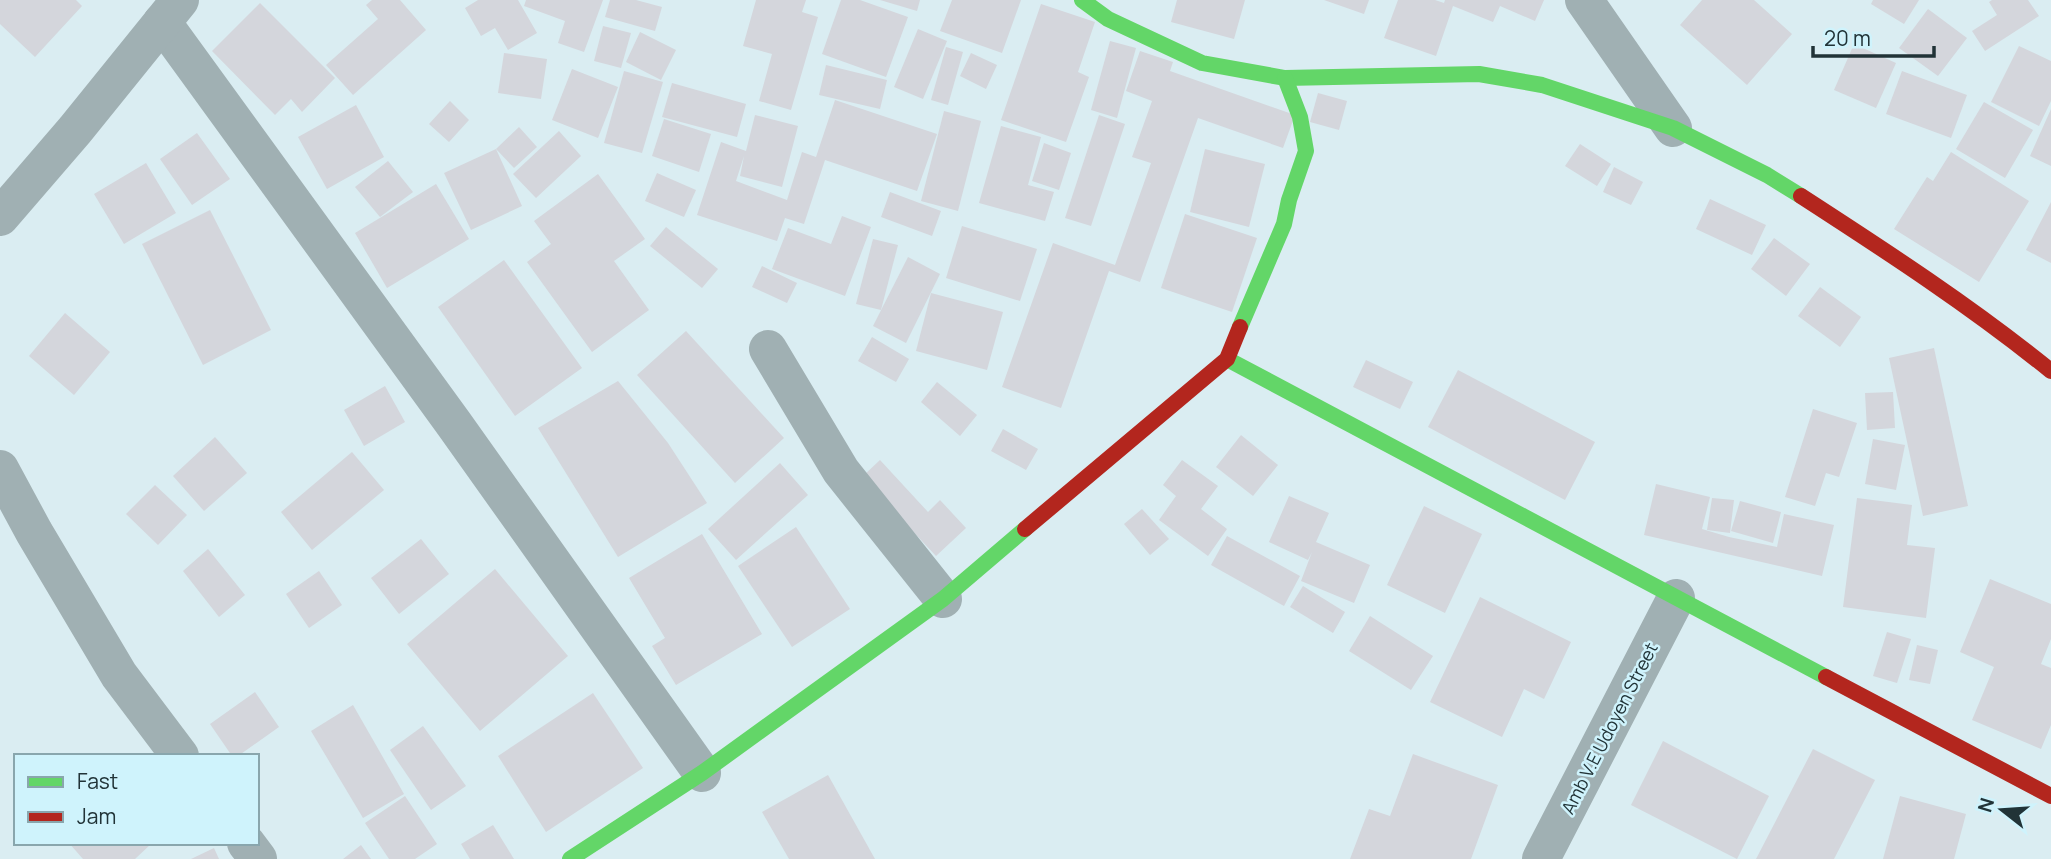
<svg xmlns="http://www.w3.org/2000/svg" width="2051" height="859" viewBox="0 0 2051 859" font-family="Manrope,sans-serif">
  <rect width="100%" height="100%" fill="#daedf2"/>
  <g fill="#d4d6dc">
    <path d="M0,0H76L82,6L35,57L0,24Z"/>
    <path d="M372,0H400L426,30L353,95L326,65L378,19L366,5Z"/>
    <path d="M478,0H518L537,33L508,50L495,28L481,36L465,8Z"/>
    <path d="M526,0H603L584,52L558,43L565,21L524,6Z"/>
    <path d="M610,0H636L662,7L655,31L605,17Z"/>
    <path d="M756,0H806L802,12L818,17L791,110L759,101L772,54L743,46Z"/>
    <path d="M841,0H860L908,17L886,77L822,54Z"/>
    <path d="M880,0H920L917,11Z"/>
    <path d="M952,0H1021L1002,53L940,31Z"/>
    <path d="M1177,0H1245L1234,39L1171,22Z"/>
    <path d="M1324,0H1369L1364,14Z"/>
    <path d="M1398,0H1435L1444,3L1445,0H1544L1535,21L1500,6L1493,22L1453,6L1436,56L1384,38Z"/>
    <path d="M1702,0H1754L1792,34L1747,85L1680,25Z"/>
    <path d="M1873,0H1919L1904,24L1871,4Z"/>
    <path d="M1992,0H2028L2039,16L1985,51L1972,31L1997,15L1989,2Z"/>
    <path d="M260,3L335,78L302,112L291,99L275,115L212,51Z"/>
    <path d="M1041,4L1095,22L1078,72L1089,77L1066,142L1001,120Z"/>
    <path d="M1928,9L1967,38L1938,76L1899,48Z"/>
    <path d="M603,26L631,33L621,68L594,61Z"/>
    <path d="M918,29L947,41L923,99L894,87Z"/>
    <path d="M640,32L676,50L661,80L626,62Z"/>
    <path d="M1110,41L1136,48L1117,118L1091,110Z"/>
    <path d="M1854,44L1896,63L1876,108L1834,90Z"/>
    <path d="M2019,46L2051,61V101L2039,126L1991,102Z"/>
    <path d="M946,47L963,52L948,105L931,100Z"/>
    <path d="M1140,51L1173,62L1170,71L1295,115L1283,148L1198,118L1140,282L1109,271L1061,408L1002,387L1053,243L1115,265L1151,163L1132,157L1152,101L1126,91Z"/>
    <path d="M504,53L547,59L541,99L498,93Z"/>
    <path d="M971,53L997,65L986,89L960,76Z"/>
    <path d="M826,65L887,80L880,109L819,95Z"/>
    <path d="M572,69L618,87L598,138L552,120Z"/>
    <path d="M624,71L663,82L642,153L604,143Z"/>
    <path d="M1902,71L1967,95L1951,138L1886,114Z"/>
    <path d="M672,83L746,104L737,137L662,117Z"/>
    <path d="M1318,93L1347,101L1339,130L1310,122Z"/>
    <path d="M835,100L937,134L917,191L825,160L804,224L785,218L777,241L697,215L721,142L746,151L755,115L798,126L782,187L740,176L744,156L736,181L787,200L802,152L816,157Z"/>
    <path d="M450,101L469,120L449,142L429,124Z"/>
    <path d="M1984,102L2033,130L2005,178L1956,149Z"/>
    <path d="M356,105L384,157L327,189L298,137Z"/>
    <path d="M2051,109V166L2030,156Z"/>
    <path d="M944,111L981,121L958,211L921,201Z"/>
    <path d="M1099,115L1125,124L1091,226L1065,218Z"/>
    <path d="M664,119L711,134L699,172L652,156Z"/>
    <path d="M1001,126L1041,137L1028,185L1054,192L1045,221L979,203Z"/>
    <path d="M519,127L537,147L514,168L496,149Z"/>
    <path d="M559,131L581,156L536,198L513,174Z"/>
    <path d="M197,133L230,179L192,205L160,159Z"/>
    <path d="M1044,143L1071,153L1059,190L1032,181Z"/>
    <path d="M1580,144L1611,164L1597,186L1565,166Z"/>
    <path d="M496,149L522,206L471,230L444,173Z"/>
    <path d="M1205,149L1265,164L1249,227L1190,212Z"/>
    <path d="M1951,152L2029,201L1979,282L1894,229L1927,177L1933,181Z"/>
    <path d="M388,161L413,192L380,217L355,187Z"/>
    <path d="M146,163L176,213L124,244L94,194Z"/>
    <path d="M1614,167L1643,182L1631,205L1603,192Z"/>
    <path d="M657,173L696,190L684,217L645,201Z"/>
    <path d="M598,174L645,239L614,261L649,310L592,352L527,262L551,244L534,221Z"/>
    <path d="M436,184L469,239L387,288L355,233Z"/>
    <path d="M890,192L941,211L932,236L881,217Z"/>
    <path d="M1710,199L1766,225L1752,255L1696,229Z"/>
    <path d="M2051,202V263L2026,250Z"/>
    <path d="M210,210L271,330L203,365L142,244Z"/>
    <path d="M1185,214L1257,238L1232,312L1161,288Z"/>
    <path d="M842,216L871,227L845,296L772,269L788,228L831,244Z"/>
    <path d="M962,226L1037,249L1020,301L946,278Z"/>
    <path d="M666,227L718,269L702,288L650,246Z"/>
    <path d="M1774,238L1810,264L1786,296L1751,269Z"/>
    <path d="M873,239L898,245L881,310L856,304Z"/>
    <path d="M908,257L940,274L906,343L873,326Z"/>
    <path d="M504,260L582,368L515,416L438,307Z"/>
    <path d="M762,266L797,283L787,303L752,287Z"/>
    <path d="M1820,287L1861,317L1840,347L1798,316Z"/>
    <path d="M931,293L1003,312L987,370L916,351Z"/>
    <path d="M65,313L110,352L74,395L29,356Z"/>
    <path d="M686,331L784,438L735,483L637,375Z"/>
    <path d="M872,337L909,359L896,382L858,361Z"/>
    <path d="M1934,348L1968,506L1923,516L1889,358Z"/>
    <path d="M1366,360L1413,382L1400,409L1353,387Z"/>
    <path d="M1458,370L1595,442L1565,500L1428,427Z"/>
    <path d="M618,381L668,443L707,503L618,557L538,428Z"/>
    <path d="M937,382L977,415L960,436L921,402Z"/>
    <path d="M385,386L405,422L364,446L344,410Z"/>
    <path d="M1893,392L1895,428L1867,430L1865,393Z"/>
    <path d="M1813,409L1857,423L1839,477L1826,473L1815,506L1785,497Z"/>
    <path d="M1003,429L1038,449L1026,470L991,451Z"/>
    <path d="M1241,435L1278,465L1253,496L1216,467Z"/>
    <path d="M215,437L247,473L204,511L173,476Z"/>
    <path d="M1873,439L1905,445L1896,490L1865,484Z"/>
    <path d="M352,452L384,490L312,550L281,512Z"/>
    <path d="M880,460L928,512L940,500L966,528L936,556L862,477Z"/>
    <path d="M1182,460L1218,486L1201,509L1227,529L1208,556L1159,520L1176,496L1163,485Z"/>
    <path d="M780,463L808,495L736,560L708,529Z"/>
    <path d="M1656,484L1710,497L1702,529L1729,537L1777,547L1784,514L1834,525L1822,576L1644,535Z"/>
    <path d="M155,485L187,515L158,545L126,514Z"/>
    <path d="M1289,496L1329,513L1316,542L1370,565L1354,603L1301,581L1312,552L1308,560L1269,542Z"/>
    <path d="M1712,498L1734,500L1730,533L1707,530Z"/>
    <path d="M1857,498L1912,505L1907,545L1935,548L1926,618L1843,607Z"/>
    <path d="M1740,501L1781,512L1773,543L1731,531Z"/>
    <path d="M1424,506L1482,534L1445,613L1387,585Z"/>
    <path d="M1142,509L1169,539L1150,555L1124,524Z"/>
    <path d="M796,527L850,609L792,647L738,566Z"/>
    <path d="M702,534L762,634L676,685L652,646L665,638L629,578Z"/>
    <path d="M1227,536L1300,576L1284,606L1211,565Z"/>
    <path d="M421,539L449,574L399,614L371,578Z"/>
    <path d="M208,549L245,595L219,617L183,571Z"/>
    <path d="M495,569L568,656L480,731L407,644Z"/>
    <path d="M319,571L342,605L309,628L286,594Z"/>
    <path d="M1990,579L2051,604V639L2041,664L2051,668V725L2041,749L1972,720L1994,667L1960,652Z"/>
    <path d="M1303,586L1345,612L1333,633L1290,607Z"/>
    <path d="M1480,597L1571,642L1544,699L1524,689L1502,737L1430,702Z"/>
    <path d="M1370,616L1433,656L1411,690L1349,651Z"/>
    <path d="M1887,632L1911,639L1897,683L1873,676Z"/>
    <path d="M1917,645L1938,650L1930,684L1909,680Z"/>
    <path d="M255,692L279,727L238,756H232L210,724Z"/>
    <path d="M593,693L643,768L546,832L498,756Z"/>
    <path d="M353,705L404,794L363,818L311,731Z"/>
    <path d="M423,726L466,786L431,810L390,750Z"/>
    <path d="M1663,741L1769,796L1737,859L1631,805Z"/>
    <path d="M1813,749L1875,780L1834,859H1756Z"/>
    <path d="M1413,754L1498,785L1471,859H1350L1369,809L1390,816Z"/>
    <path d="M828,775L875,859H789L762,812Z"/>
    <path d="M405,796L437,844L415,859H389L365,823Z"/>
    <path d="M1900,796L1966,814L1954,859H1883Z"/>
    <path d="M493,825L514,859H470L461,844Z"/>
    <path d="M69,843H152L135,859H83Z"/>
    <path d="M361,845L371,859H343Z"/>
    <path d="M214,848L219,859H191Z"/>
  </g>
  <g fill="none" stroke-linecap="round" stroke-linejoin="round">
    <g stroke="#a0b0b3" stroke-width="38">
      <path d="M1584,0L1673,128"/>
      <path d="M162,22L454,424L702,773"/>
      <path d="M0,217L75,130L180,0"/>
      <path d="M768,349L841,471L943,599"/>
      <path d="M0,469L34,532L119,675L180,756"/>
      <path d="M246,843L258,859"/>
      <path d="M1541,859L1676,598"/>
    </g>
    <g stroke="#63d668" stroke-width="16">
      <path d="M1082,0L1108,19L1202,63L1285,78L1479,74L1542,85L1673,128L1767,175L1801,196"/>
      <path d="M1240,327L1284,224L1289,200L1306,151L1300,117L1285,78"/>
      <path d="M1227,359L1826,677"/>
      <path d="M570,859L702,773L943,599L1025,529"/>
    </g>
    <g stroke="#b3261e" stroke-width="16">
      <path d="M1801,196C1886,251 1972,307 2051,371"/>
      <path d="M1025,529L1227,359L1240,327"/>
      <path d="M1826,677L2051,796"/>
    </g>
  </g>
  <g text-anchor="middle" dominant-baseline="central" stroke-width="5" stroke-linejoin="round" paint-order="stroke">
    <g font-size="18" fill="#213337" stroke="#cff3fc">
      <text transform="translate(1609 728) rotate(-63)">Amb V.E Udoyen Street</text>
    </g>
  </g>
  <rect x="14" y="754" width="245" height="91" fill="#cff3fc" stroke="#89a6ad" stroke-width="2"/>
  <rect x="28" y="777" width="35" height="10" fill="#63d668" stroke="#89a6ad" stroke-width="2"/>
  <text x="77" y="789" font-size="21" fill="#213337">Fast</text>
  <rect x="28" y="812" width="35" height="10" fill="#b3261e" stroke="#89a6ad" stroke-width="2"/>
  <text x="77" y="824" font-size="21" fill="#213337">Jam</text>
  <g transform="translate(2002 810) rotate(287)" stroke="#cff3fc" stroke-width="5" paint-order="stroke">
  <path d="M0-5L12 26L0 18L-12 26Z" fill="#213337"/>
  <text y="-10" font-size="19" font-weight="bold" text-anchor="middle" fill="#213337">N</text>
  </g>
  <path d="M1813 46v10h121v-10" fill="none" stroke="#213337" stroke-width="3.5"/>
  <text x="1824" y="46" font-size="21" fill="#213337" stroke="#cff3fc" stroke-width="5" paint-order="stroke">20 m</text>
</svg>
